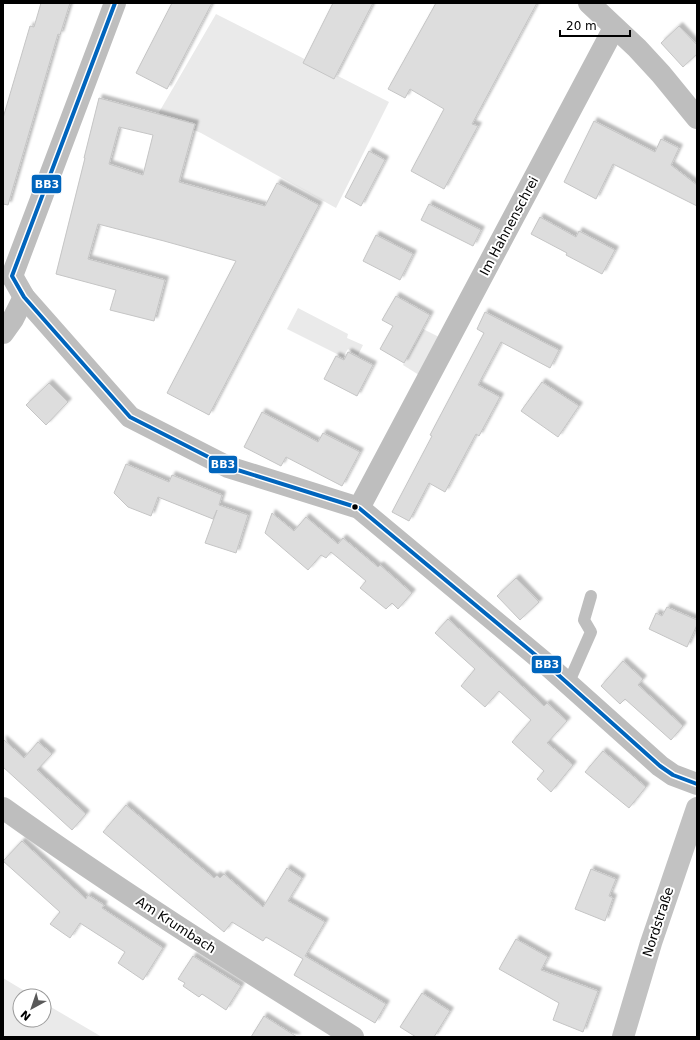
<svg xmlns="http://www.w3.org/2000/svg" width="700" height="1040" viewBox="0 0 700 1040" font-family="'DejaVu Sans',sans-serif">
  <defs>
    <filter id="shadow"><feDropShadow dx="3.5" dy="-3.5" stdDeviation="1" flood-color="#0004"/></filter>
  </defs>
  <rect width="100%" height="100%" fill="#fff"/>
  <g fill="#eaeaea">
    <path d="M216,14L389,102L336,208L201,133L158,114Z"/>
    <path d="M298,308L348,334L347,338L363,345L358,355L348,349L343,357L287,329Z"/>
    <path d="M423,329L439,337L419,375L403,365Z"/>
    <path d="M3,978L33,996H20V1020H44V1003L102,1037H3Z"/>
  </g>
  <g fill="#ddd" stroke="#c5c5c5" fill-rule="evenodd" filter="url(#shadow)">
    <path d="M41,3H70L60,35L58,34L8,205L3,204V118L30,26L34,27Z"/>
    <path d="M172,3H212L167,89L136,73Z"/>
    <path d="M333,3H373L334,79L303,63Z"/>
    <path d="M436,3H537L472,124L478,126L444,189L411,171L444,109L410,89L405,98L388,89Z"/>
    <path d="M679,26L697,45V54L683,67L661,43Z"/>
    <path d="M99,98L195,124L179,182L265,206L277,183L319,205L209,415L167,393L236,261L164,241L98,224L88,259L165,280L154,321L110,310L116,290L56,274L85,158H84ZM119,127L153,135L143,175L109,164Z"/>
    <path d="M594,121L655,152L661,139L679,148L671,165L697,185V206L613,164L596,199L564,182Z"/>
    <path d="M369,151L385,160L361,206L345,197Z"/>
    <path d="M429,204L481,230L473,246L421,220Z"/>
    <path d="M540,217L576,237L579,231L615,250L602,274L566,255L567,253L531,234Z"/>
    <path d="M376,235L413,254L400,280L363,261Z"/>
    <path d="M396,296L430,315L404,363L380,349L393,326L382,320Z"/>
    <path d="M485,312L559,350L550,368L501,342L478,385L500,397L479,436L476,434L445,492L429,483L409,521L392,512L432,436L430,435L484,333L477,329Z"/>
    <path d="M348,352L373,365L357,396L324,379L336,356L344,360Z"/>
    <path d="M542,382L579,406L558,437L521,411Z"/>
    <path d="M49,383L68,402L46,425L26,405Z"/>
    <path d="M262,412L318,442L323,433L360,452L342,486L286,457L281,466L244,447Z"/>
    <path d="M126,464L169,482L172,475L222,495L219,505L248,515L236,553L205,543L217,510L213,519L158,497L151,516L128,507L114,493Z"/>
    <path d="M272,513L294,531L306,517L338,544L343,538L378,567L380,565L412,593L398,609L392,603L386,609L360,588L366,581L331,552L326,558L321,555L308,570L265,533Z"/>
    <path d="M516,578L539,602L520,620L497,596Z"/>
    <path d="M667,607L697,620V625L687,647L649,629L656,613L662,616Z"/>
    <path d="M448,619L544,706L547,703L567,721L547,743L573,765L551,792L537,779L544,771L512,742L531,720L499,691L485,707L461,686L475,669L435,633Z"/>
    <path d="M623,661L643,679L638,685L683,726L671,740L625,699L620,704L601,686Z"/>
    <path d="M3,739L24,758L38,742L52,754L37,770L86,814L72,830L3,767Z"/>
    <path d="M603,751L646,787L629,808L585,772Z"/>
    <path d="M126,805L214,878L217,875L220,878L224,874L263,907L287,868L302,878L288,901L325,922L305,956L386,1004L375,1023L294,975L303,959L266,937L263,941L232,922L224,932L103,832Z"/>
    <path d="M22,841L86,899L88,895L104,905L102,908L163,948L143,980L118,963L125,952L80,923L70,938L50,924L60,912L3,861Z"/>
    <path d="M591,869L616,879L609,896L613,898L605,921L575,909Z"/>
    <path d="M516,939L548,957L541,970L598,991L583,1032L553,1020L559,1003L499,969Z"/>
    <path d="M193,956L241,986L226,1010L202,994L199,997L183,986L185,983L178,979Z"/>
    <path d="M422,993L450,1011L434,1037H416L400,1027Z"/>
    <path d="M264,1016L297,1037H251Z"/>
  </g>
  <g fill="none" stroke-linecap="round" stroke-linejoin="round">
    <path stroke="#bebebe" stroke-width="12" d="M566,682L572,675L591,632L584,620L591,596"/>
    <g stroke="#bebebe" stroke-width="22">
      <path d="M589,3L637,48L661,74L697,118"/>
      <path d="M12,276L24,297L130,417L228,467L359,508L545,663L660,766L673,775L697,784"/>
      <path d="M12,276L115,3"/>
      <path d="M3,333L13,319L24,297"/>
      <path d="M359,508L614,28"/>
      <path d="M3,808C116,889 234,963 353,1037"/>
    </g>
    <path stroke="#c2c2c2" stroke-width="22" d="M623,1037L651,943L697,808"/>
    <g stroke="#fff" stroke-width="7">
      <path id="bus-1" d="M115,3L12,276L24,297L130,417L228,467L359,508L545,663L660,766L673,775L697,784"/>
    </g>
    <use href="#bus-1" stroke="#0065bd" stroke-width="4"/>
  </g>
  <circle fill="#000" stroke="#fff" stroke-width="1.5" cx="355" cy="507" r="3.5"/>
  <g text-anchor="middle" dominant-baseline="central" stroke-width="4" stroke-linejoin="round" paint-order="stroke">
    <g font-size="13" fill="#000" stroke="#fff">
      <text transform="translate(509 226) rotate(-62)">Im Hahnenschrei</text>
      <text transform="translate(658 922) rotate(-72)">Nordstraße</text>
      <text transform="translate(176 925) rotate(33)">Am Krumbach</text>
    </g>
  </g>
  <g stroke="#fff" stroke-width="1.5">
    <rect x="31" y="174" width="31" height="20" rx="4" fill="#0065bd"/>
    <rect x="208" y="455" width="30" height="19" rx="4" fill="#0065bd"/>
    <rect x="531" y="655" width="31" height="19" rx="4" fill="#0065bd"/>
  </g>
  <g font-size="11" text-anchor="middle" font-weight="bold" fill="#fff">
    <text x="47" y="188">BB3</text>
    <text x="223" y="468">BB3</text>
    <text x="547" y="668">BB3</text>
  </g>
  <rect width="700" height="1040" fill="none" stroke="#000000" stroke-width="8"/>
  <g transform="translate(32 1008) rotate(220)"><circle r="19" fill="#ffffff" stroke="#999999"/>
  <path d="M0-3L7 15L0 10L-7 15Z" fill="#595959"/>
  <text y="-6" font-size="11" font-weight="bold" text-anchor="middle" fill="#000000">N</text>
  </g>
  <path d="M560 30v6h70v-6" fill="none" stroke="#000000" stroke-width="2"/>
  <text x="566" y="30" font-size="12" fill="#000000" stroke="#ffffff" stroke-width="3" paint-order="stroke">20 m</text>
</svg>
